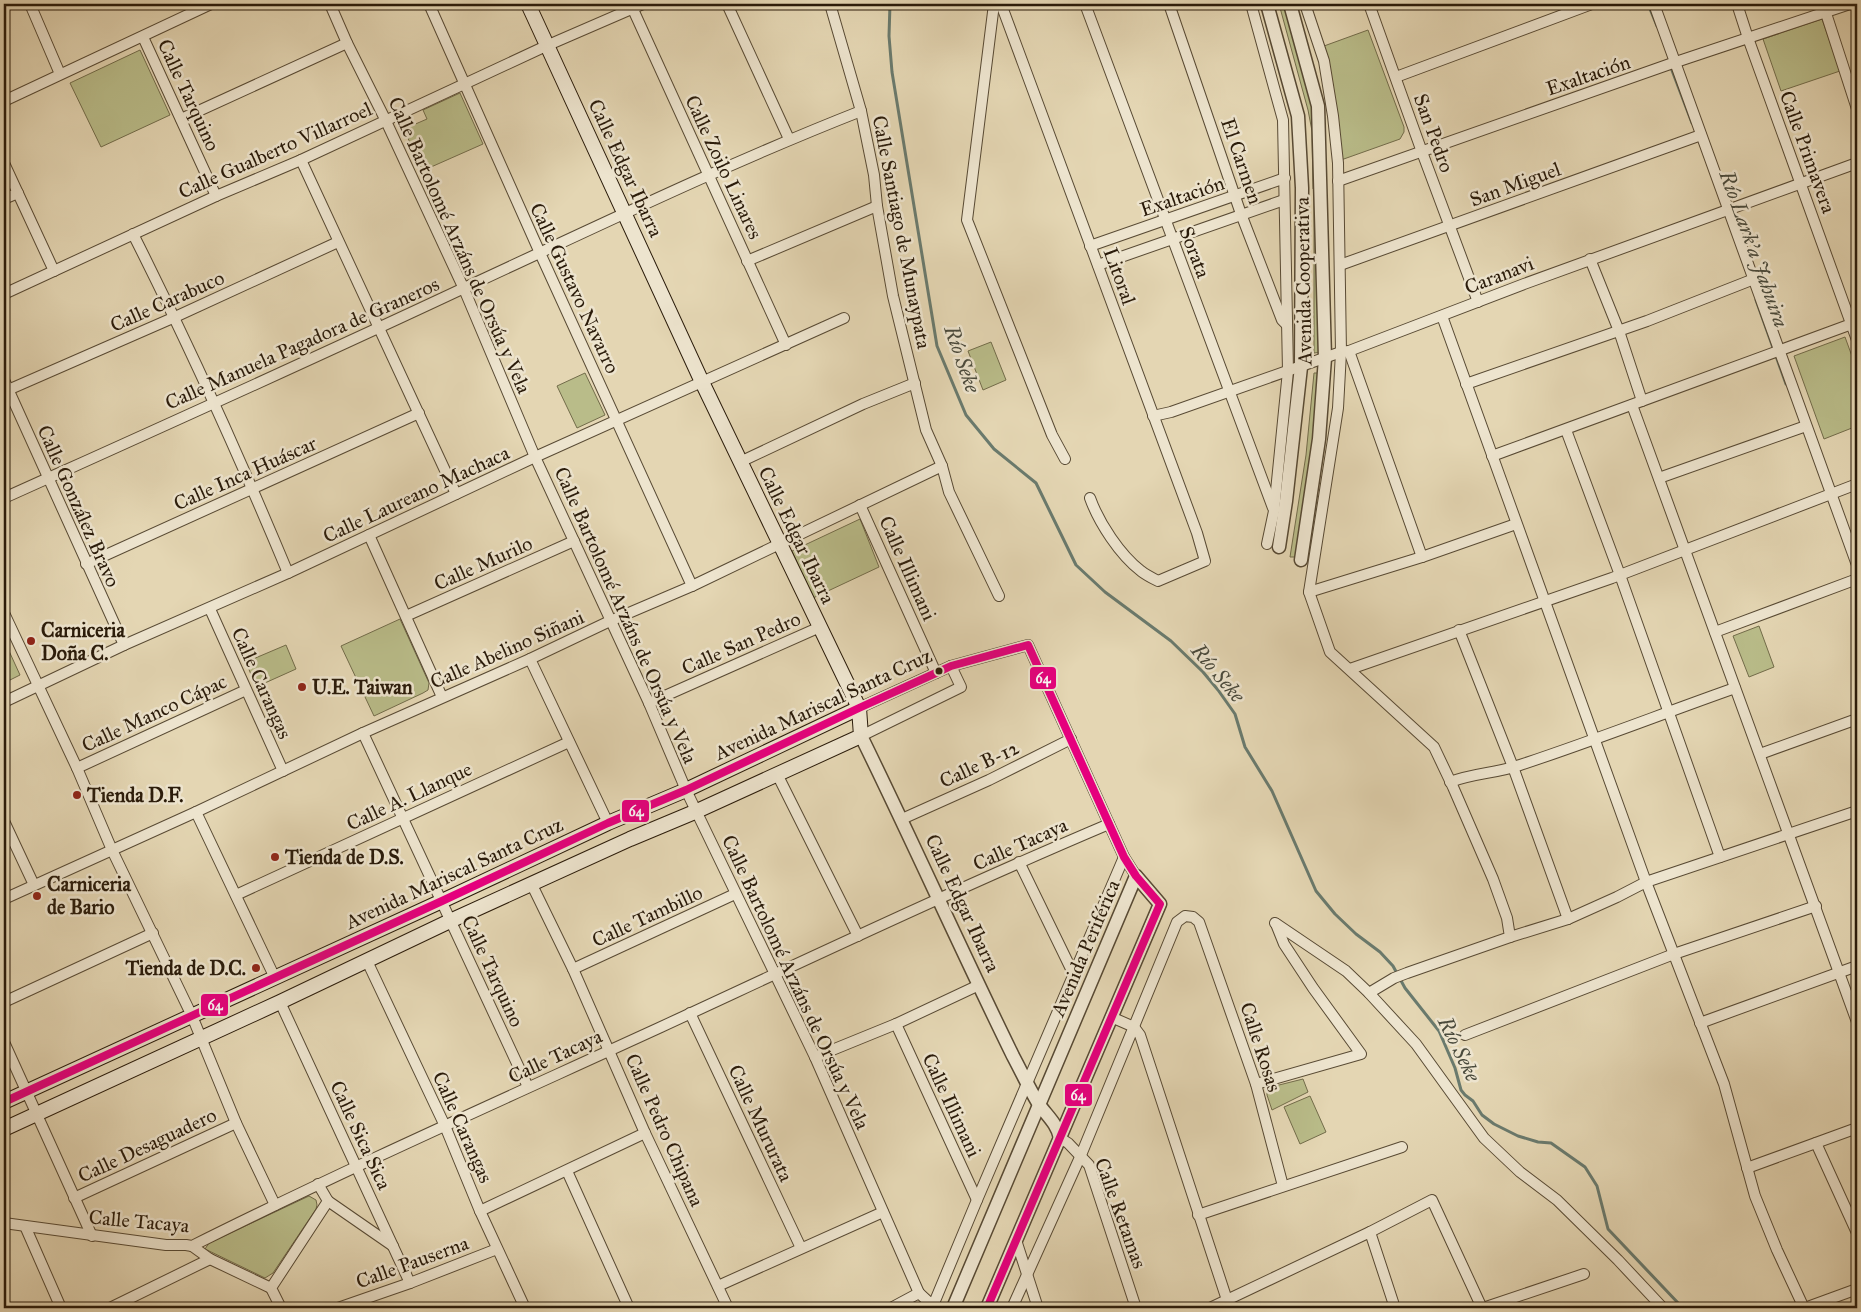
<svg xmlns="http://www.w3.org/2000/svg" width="1861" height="1312" viewBox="0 0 1861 1312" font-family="'IM FELL Great Primer',serif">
  <rect width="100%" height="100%" fill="#e4d6b3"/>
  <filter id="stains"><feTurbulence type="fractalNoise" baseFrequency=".004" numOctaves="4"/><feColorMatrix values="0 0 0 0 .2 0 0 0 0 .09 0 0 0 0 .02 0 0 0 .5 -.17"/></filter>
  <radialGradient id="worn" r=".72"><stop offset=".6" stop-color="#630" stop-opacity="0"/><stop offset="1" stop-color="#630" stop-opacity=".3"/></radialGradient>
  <g fill="#b9bc89" stroke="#726c4a">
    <path d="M1279,4H1289L1318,108L1322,188L1313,189L1312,131L1308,110Z"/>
    <path d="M1822,19L1840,71L1781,91L1763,39Z"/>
    <path d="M1368,30L1404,127V132L1400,139L1341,160L1334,103L1324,46Z"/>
    <path d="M140,50L170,115L101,147L70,83Z"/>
    <path d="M460,93L483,144L422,171L404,129L427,119L423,110Z"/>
    <path d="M1314,196H1322V352L1314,353Z"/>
    <path d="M1845,337L1857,370V426L1824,439L1794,356Z"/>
    <path d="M991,342L1006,380L983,390L968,351Z"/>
    <path d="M585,373L605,415L577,428L557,386Z"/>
    <path d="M1314,373H1324L1298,557H1290L1306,455Z"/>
    <path d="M860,519L879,567L813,598L792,551Z"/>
    <path d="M400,619L429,683L428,690L423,693L374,716L341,646Z"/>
    <path d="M1759,626L1774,667L1749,677L1733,636Z"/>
    <path d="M4,640L20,675L4,683Z"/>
    <path d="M286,645L296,669L256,687L246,662Z"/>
    <path d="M1303,1079L1308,1092L1272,1110L1267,1095V1088Z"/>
    <path d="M1310,1096L1326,1132L1300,1144L1284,1107Z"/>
    <path d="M309,1196L316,1200L317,1205L316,1209L273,1273L265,1278L205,1249L209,1243Z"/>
  </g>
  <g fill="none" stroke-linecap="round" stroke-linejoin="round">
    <g stroke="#6a7a6d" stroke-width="3">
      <path d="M890,4L889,36L892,72L937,346L966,415L994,449L1036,483L1076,565L1105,592L1171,641L1203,672L1218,690L1235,714L1245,747L1272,791L1316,891L1335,914L1356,934L1380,952L1393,966L1405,988L1439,1031L1455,1068L1461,1090L1465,1095L1473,1101L1482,1115L1494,1124L1518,1136L1538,1142L1551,1143L1585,1167L1597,1186L1608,1229L1680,1305L1686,1308"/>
      <path d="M1648,4L1657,26"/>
      <path d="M1670,65L1692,123"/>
      <path d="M1756,300L1786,384"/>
    </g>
    <g stroke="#584a34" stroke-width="12">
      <g id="minor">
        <path d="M30,4L60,74"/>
        <path d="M330,4L347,43L385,119L464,289L535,457L649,703L686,790L815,1057L919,1293"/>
        <path d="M429,4L540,253L692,586"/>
        <path d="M727,4L789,139"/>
        <path d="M830,4L861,111L874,175L877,206L893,296L926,430L942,466L949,492L999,596"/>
        <path d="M994,4L967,220L1052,435L1065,459"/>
        <path d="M1001,4L1197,533L1205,561L1158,581C1152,578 1146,575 1141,571C1120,555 1099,523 1090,498"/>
        <path d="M1085,4L1273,508"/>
        <path d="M1169,4L1241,214L1282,320L1287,325"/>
        <path d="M1251,4L1283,120L1288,371L1274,511L1267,544"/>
        <path d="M1305,4L1324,61L1333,116L1338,163L1341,352L1338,408L1309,592L1330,652L1434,747L1453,787L1493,879L1507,918L1510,937L1407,973L1394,978L1369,993"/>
        <path d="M1369,4L1422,152L1478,302"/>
        <path d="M1654,4L1857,565"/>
        <path d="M1737,4L1748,38L1857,340"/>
        <path d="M1823,4L1857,109"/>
        <path d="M631,5L786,345"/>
        <path d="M143,37L216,196"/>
        <path d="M1396,77L1592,4"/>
        <path d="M4,101L211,4"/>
        <path d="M181,119L347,43"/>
        <path d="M301,160L456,494"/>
        <path d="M4,163L54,271"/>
        <path d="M1338,181L1670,64L1850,4"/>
        <path d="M4,199L18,193"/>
        <path d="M133,234C189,345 240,458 288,573"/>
        <path d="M1090,246L1285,178"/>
        <path d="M1590,259L1619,331L1642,401"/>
        <path d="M747,261L877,206"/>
        <path d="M1098,265L1284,200"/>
        <path d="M1340,265L1701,135"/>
        <path d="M4,294L216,196L301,160L546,46L643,4"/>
        <path d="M1442,316L1646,882L1724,1084L1755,1196L1777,1250L1804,1308"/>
        <path d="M1349,351L1422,557"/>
        <path d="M4,380L124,645"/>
        <path d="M1466,384L1647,321L1754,279"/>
        <path d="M8,390L175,317L338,242"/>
        <path d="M1632,405L1857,1022"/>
        <path d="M1153,416L1171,412L1341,352L1349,351L1524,284L1857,163"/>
        <path d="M1566,430L1620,575L1720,857"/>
        <path d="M1492,456L1857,322"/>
        <path d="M740,462L863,404L915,383"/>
        <path d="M1659,478L1806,426"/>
        <path d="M4,498C157,429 311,360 464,288C596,227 726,164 861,111"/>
        <path d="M860,505L936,673"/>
        <path d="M369,535L442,697"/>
        <path d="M86,564L419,413"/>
        <path d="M1309,592L1422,557L1516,524"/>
        <path d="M210,609L283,771"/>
        <path d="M4,613L77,768L112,850L192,1016L236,1123L275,1205"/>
        <path d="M406,616L574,541"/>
        <path d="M1459,630L1513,767L1568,919"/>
        <path d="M1715,632L1857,579"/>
        <path d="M530,659L608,823"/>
        <path d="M1350,669L1612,578L1857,484"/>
        <path d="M4,702L124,645L288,573L535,457L844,318"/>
        <path d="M649,703L820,627"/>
        <path d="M859,708L951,666L1028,645L1124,857L1136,876"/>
        <path d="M363,733L528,1087"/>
        <path d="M861,736L961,687L951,666"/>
        <path d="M1760,754L1857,719"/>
        <path d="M77,768L246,690"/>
        <path d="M777,774L858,936"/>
        <path d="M1450,782C1473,773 1498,773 1520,765C1593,741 1664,713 1735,688"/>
        <path d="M196,812L275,978"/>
        <path d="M902,819L989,780L1071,739"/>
        <path d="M4,821L34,885"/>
        <path d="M1019,862L1074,975"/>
        <path d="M532,885L573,969L645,1133L728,1308"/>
        <path d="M236,895L569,742"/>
        <path d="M4,899L196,812L363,733L530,659L610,621L692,586L942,466"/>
        <path d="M1275,923L1346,971L1369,993L1416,1044L1484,1138L1520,1172L1557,1200L1618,1260L1663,1308"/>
        <path d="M1510,937L1568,919L1617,897L1646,882L1857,811"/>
        <path d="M367,961L445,1126L480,1211L525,1308"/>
        <path d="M573,969L735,894"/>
        <path d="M4,1002L153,933"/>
        <path d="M280,1002L410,1283"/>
        <path d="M690,1013L801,1248"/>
        <path d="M1111,1017L1134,1027L1140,1035L1227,1300"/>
        <path d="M1700,1023L1857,966"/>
        <path d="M896,1024L977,1200"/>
        <path d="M1465,1035L1674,954L1816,906"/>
        <path d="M4,1042L92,1236"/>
        <path d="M815,1057L896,1024L979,985"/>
        <path d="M1256,1084L1361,1054L1313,988L1284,944L1276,924"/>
        <path d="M1060,1138L1068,1143L1089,1165L1136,1308"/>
        <path d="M1816,1143L1857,1233"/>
        <path d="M1747,1168L1857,1128"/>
        <path d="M567,1171L629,1308"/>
        <path d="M74,1198L236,1123"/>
        <path d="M328,1201L393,1246"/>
        <path d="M480,1211L645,1133"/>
        <path d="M1198,1215L1402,1147"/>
        <path d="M4,1223L166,1245H186L192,1246C346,1169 504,1099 661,1027C810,958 958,888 1109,824"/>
        <path d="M25,1226L61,1308"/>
        <path d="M1370,1232L1395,1308"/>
        <path d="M1016,1240L1038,1308"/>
        <path d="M192,1246L210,1259L271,1288"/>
        <path d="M718,1286L883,1212"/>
        <path d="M110,1308L210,1259"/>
        <path d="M281,1308L271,1288L328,1201L318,1184"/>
        <path d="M338,1308L410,1283L497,1249"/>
        <path d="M891,1308L919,1293L933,1306"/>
        <path d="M932,1308L977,1200L1124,857"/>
        <path d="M1012,1308L1081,1155L1177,922L1185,916L1193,917L1199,922L1256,1084L1283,1186"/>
        <path d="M1210,1308L1370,1232L1432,1200L1482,1308"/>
        <path d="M1483,1308L1584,1274"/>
        <path d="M1805,1308L1857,1289"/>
      </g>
    </g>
    <g stroke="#584a34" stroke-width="15">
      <g id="tertiary">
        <path d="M1267,4L1298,116L1302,188L1301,367L1286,501L1279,547"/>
        <path d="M1290,4L1318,106L1325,358L1319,439L1301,560"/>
        <path d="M861,736C913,842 961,950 1013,1056C1021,1071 1029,1088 1038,1103C1046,1115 1057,1123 1060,1138"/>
        <path d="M953,1308L1136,876L1160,904L987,1308"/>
      </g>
    </g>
    <g stroke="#2a1b0a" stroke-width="16">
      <g id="secondary">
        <path d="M4,1102L442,901L608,823L686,790L859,708"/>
        <path d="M4,1129L280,1002L450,921L630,839L697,811L861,736L859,708L702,382L528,4"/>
      </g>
    </g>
    <use href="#minor" stroke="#ede4ce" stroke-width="10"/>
    <use href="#tertiary" stroke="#ede4ce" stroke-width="12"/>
    <use href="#secondary" stroke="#ede4ce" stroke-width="14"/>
    <g stroke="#ede4ce" stroke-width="11">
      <path id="bus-1" d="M4,1102L442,901L608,823L686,790L859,708L936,673L951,666L1028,645L1124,857L1136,876L1160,904L987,1308"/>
    </g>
    <use href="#bus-1" stroke="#e5007d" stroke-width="8"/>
  </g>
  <g fill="#8f2418" stroke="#ede4ce" stroke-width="2">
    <circle cx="31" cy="641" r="5"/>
    <circle cx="302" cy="687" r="5"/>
    <circle cx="77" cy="795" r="5"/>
    <circle cx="275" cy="857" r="5"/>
    <circle cx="37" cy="896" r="5"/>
    <circle cx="256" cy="968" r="5"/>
  </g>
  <circle fill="#2a1b0a" stroke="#ede4ce" stroke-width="2" cx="939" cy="671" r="4.5"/>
  <g text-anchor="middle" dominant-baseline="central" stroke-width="5" stroke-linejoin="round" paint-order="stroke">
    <g font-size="20" fill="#2a1b0a" stroke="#ede4ce">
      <text transform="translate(1588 75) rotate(-19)">Exaltación</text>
      <text transform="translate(189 95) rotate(65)">Calle Tarquino</text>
      <text transform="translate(1434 133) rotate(70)">San Pedro</text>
      <text transform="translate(275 150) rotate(-24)">Calle Gualberto Villarroel</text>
      <text transform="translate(1808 152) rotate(70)">Calle Primavera</text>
      <text transform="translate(1242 161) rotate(71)">El Carmen</text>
      <text transform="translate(724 167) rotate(65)">Calle Zoilo Linares</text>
      <text transform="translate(626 168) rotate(65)">Calle Edgar Ibarra</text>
      <text transform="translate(1515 184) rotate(-20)">San Miguel</text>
      <text transform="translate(1182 196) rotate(-19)">Exaltación</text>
      <text transform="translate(902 232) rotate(79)">Calle Santiago de Munaypata</text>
      <text transform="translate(460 245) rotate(66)">Calle Bartolomé Arzáns de Orsúa y Vela</text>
      <text transform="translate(1195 252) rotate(69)">Sorata</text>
      <text transform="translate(1499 275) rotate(-21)">Caranavi</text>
      <text transform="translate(1120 276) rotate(70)">Litoral</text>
      <text transform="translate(1303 281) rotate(-91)">Avenida Cooperativa</text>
      <text transform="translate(575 288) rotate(65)">Calle Gustavo Navarro</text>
      <text transform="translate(167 301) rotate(-24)">Calle Carabuco</text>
      <text transform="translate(302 343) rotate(-24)">Calle Manuela Pagadora de Graneros</text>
      <text transform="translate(245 473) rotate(-24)">Calle Inca Huáscar</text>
      <text transform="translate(416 494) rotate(-25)">Calle Laureano Machaca</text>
      <text transform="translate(79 506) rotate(66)">Calle González Bravo</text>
      <text transform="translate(797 535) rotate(64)">Calle Edgar Ibarra</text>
      <text transform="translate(483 563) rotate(-24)">Calle Murilo</text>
      <text transform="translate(908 568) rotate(66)">Calle Illimani</text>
      <text transform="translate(626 615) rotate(66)">Calle Bartolomé Arzáns de Orsúa y Vela</text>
      <text transform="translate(741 643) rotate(-24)">Calle San Pedro</text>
      <text transform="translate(507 649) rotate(-24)">Calle Abelino Siñani</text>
      <text transform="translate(262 683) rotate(66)">Calle Carangas</text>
      <text transform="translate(823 704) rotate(-25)">Avenida Mariscal Santa Cruz</text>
      <text transform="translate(154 713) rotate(-25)">Calle Manco Cápac</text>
      <text transform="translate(979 764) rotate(-25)">Calle B-12</text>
      <text transform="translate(409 796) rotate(-25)">Calle A. Llanque</text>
      <text transform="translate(1020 844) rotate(-24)">Calle Tacaya</text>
      <text transform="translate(454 873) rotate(-25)">Avenida Mariscal Santa Cruz</text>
      <text transform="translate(963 903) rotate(65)">Calle Edgar Ibarra</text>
      <text transform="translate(647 916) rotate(-25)">Calle Tambillo</text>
      <text transform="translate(1085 948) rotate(-67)">Avenida Periférica</text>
      <text transform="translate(493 971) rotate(65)">Calle Tarquino</text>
      <text transform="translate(796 982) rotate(65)">Calle Bartolomé Arzáns de Orsúa y Vela</text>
      <text transform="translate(1261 1047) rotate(72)">Calle Rosas</text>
      <text transform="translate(555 1056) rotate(-25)">Calle Tacaya</text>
      <text transform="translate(952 1105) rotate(65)">Calle Illimani</text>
      <text transform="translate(761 1123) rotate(65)">Calle Mururata</text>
      <text transform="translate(463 1127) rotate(66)">Calle Carangas</text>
      <text transform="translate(665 1130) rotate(66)">Calle Pedro Chipana</text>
      <text transform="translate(361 1135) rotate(65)">Calle Sica Sica</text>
      <text transform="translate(147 1145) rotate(-25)">Calle Desaguadero</text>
      <text transform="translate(1121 1213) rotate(70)">Calle Retamas</text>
      <text transform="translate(139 1221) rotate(5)">Calle Tacaya</text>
      <text transform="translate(412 1262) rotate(-20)">Calle Pauserna</text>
    </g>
    <g font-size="20" font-weight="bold" fill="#2a1b0a" stroke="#ede4ce" text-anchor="start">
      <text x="41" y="630">Carniceria<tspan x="41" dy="23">Doña C.</tspan></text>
      <text x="312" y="687">U.E. Taiwan</text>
      <text x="87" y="795">Tienda D.F.</text>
      <text x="285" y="857">Tienda de D.S.</text>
      <text x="47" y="884">Carniceria<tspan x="47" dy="23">de Bario</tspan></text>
      <text x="246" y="968" text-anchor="end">Tienda de D.C.</text>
    </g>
    <g font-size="21" font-style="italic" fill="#4a4a3c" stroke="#ede4ce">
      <text transform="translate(1754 249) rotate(70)">Río Lark’a Jahuira</text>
      <text transform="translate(962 359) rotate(71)">Río Seke</text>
      <text transform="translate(1218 673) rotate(50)">Río Seke</text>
      <text transform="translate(1459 1049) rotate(64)">Río Seke</text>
    </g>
  </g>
  <g stroke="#ede4ce" stroke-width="2">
    <rect x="1029" y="666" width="28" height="24" rx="5" fill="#e5007d"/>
    <rect x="621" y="799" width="29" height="24" rx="5" fill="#e5007d"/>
    <rect x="200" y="993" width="29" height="24" rx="5" fill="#e5007d"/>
    <rect x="1064" y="1083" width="29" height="24" rx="5" fill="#e5007d"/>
  </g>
  <g font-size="14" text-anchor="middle" font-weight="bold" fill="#fff">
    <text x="1043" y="683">64</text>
    <text x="636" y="816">64</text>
    <text x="215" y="1010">64</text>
    <text x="1078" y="1100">64</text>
  </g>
  <rect width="1861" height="1312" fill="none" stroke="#e4d6b3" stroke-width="20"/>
  <rect x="5" y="5" width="1851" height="1302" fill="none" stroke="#2a1b0a" stroke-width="2.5"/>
  <rect x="10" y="10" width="1841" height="1292" fill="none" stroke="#2a1b0a"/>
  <rect width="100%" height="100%" filter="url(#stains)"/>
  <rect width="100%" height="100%" fill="url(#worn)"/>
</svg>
